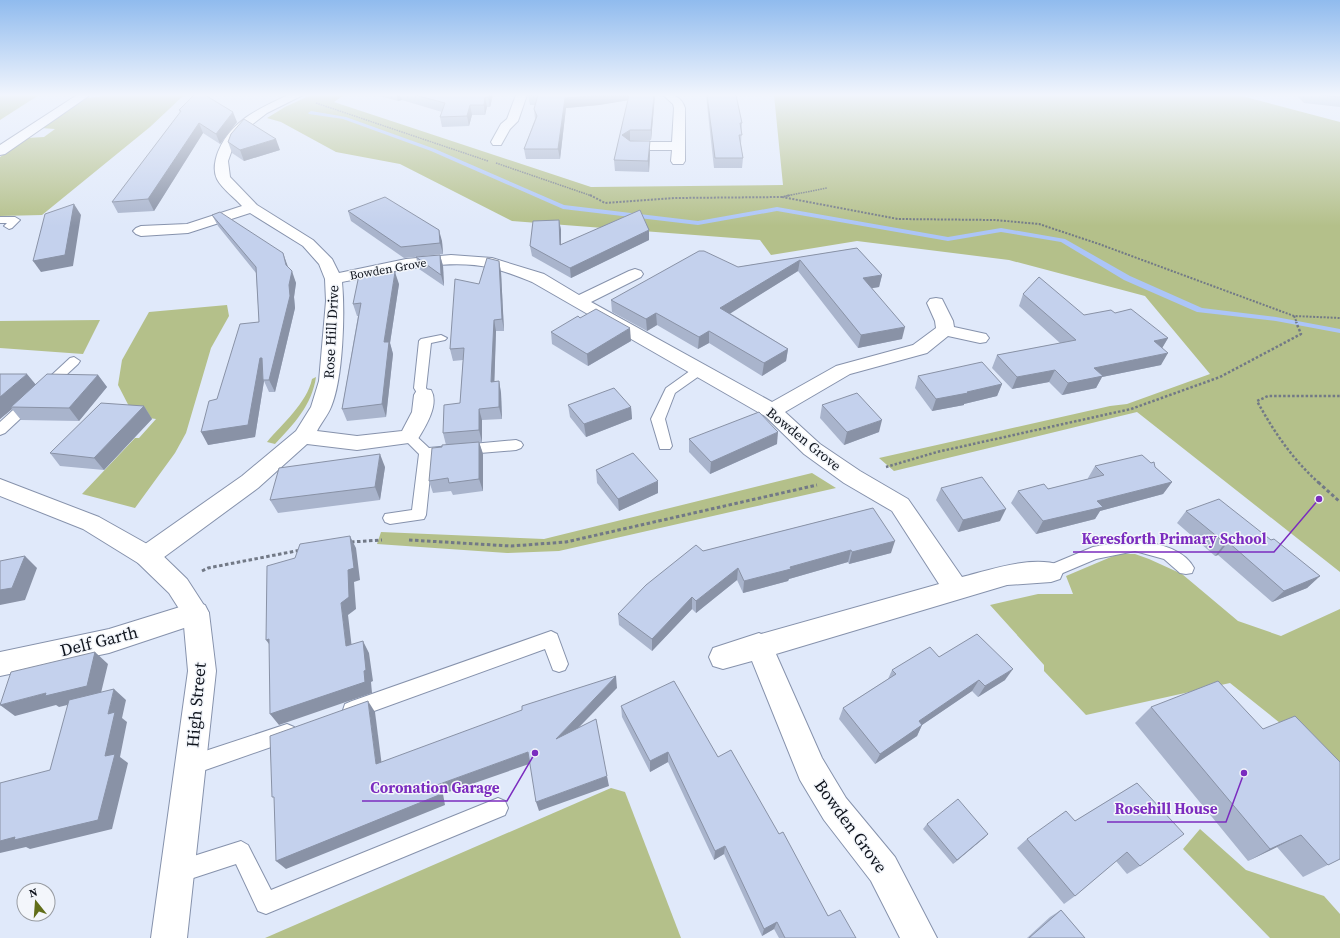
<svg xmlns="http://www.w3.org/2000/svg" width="1340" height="938" viewBox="0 0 1340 938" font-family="'Source Serif 4',serif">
  <rect width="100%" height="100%" fill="#e0e9fa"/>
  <g fill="#b4c08a">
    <path d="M0,95H39L0,120Z"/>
    <path d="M102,95H184L150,127L42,215L0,216V157L27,138L44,137L55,129L41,128L85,98L99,97Z"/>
    <path d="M311,95H344L334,102L591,187L783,185L774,95H1238L1340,122V572L1137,412L894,471L879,458L1110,406L1127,404L1210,374L1145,296L1009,260L857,241L771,255L760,240L512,221L400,164L336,152L281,122L267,118L285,107Z"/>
    <path d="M227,305L229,316L211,348L186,433L175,453L135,508L82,494L135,438H139L156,419L134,416L118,385L122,360L149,312Z"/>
    <path d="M100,320L83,354L0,348V321Z"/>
    <path d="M316,377C312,405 294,424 275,444L267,442C282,424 307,403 312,379Z"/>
    <path d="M812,473L836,488L559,551L507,553L377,544L381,532L544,539Z"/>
    <path d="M1118,554H1135L1149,559L1182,574L1238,621L1281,636L1340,609V771L1230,683L1086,715L1044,671V665L990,605L1038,594H1073L1066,576Z"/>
    <path d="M611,788L625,792L681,938H265Z"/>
    <path d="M1200,829L1246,870L1324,896L1340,914V938H1270L1183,849Z"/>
  </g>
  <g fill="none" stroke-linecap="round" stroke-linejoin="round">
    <path fill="#acc5f8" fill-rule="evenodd" d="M311,111L346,117L435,149L564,205L698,221L777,207L948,237L1001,228L1065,239L1130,276L1202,308L1276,317L1340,329V333L1276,321L1197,312L1124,280L1061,242L1001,232L948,241L777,211L698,225L563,209L431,151L343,119L309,114L308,113Z"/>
    <g stroke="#8692ac" stroke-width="2">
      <g id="lane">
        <path d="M0,217H15L20,220L12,228L9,229L4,226L7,223H0Z"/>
        <path d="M441,335L447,338L445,340L431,343L426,388L430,395L428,398H420L414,388L419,341L421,339Z"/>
        <path d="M74,357L80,361L78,364L50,390H42L40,387L42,384L70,358Z"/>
        <path d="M698,367L704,371L702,374L675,393L665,419L672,446L670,449H660L651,419L666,388L694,368Z"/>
        <path d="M30,398L35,399L36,402L35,405L5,433L0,435V422L25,399Z"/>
        <path d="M409,432L414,434L429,448L516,440L521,442L523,445L521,448L516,450L432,457L426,515L424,519L390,524L385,522L383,518L385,514L412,510L419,454L402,437L404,434Z"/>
        <path d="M1135,539C1155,544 1183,547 1194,568L1192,573L1186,574L1180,573L1164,559L1135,551L1096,559L1051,578L1045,577L1043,572L1045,567L1093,547Z"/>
        <path d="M551,631L557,634L568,664L565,670L559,672L553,670L545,649L352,719L345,716L343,710L345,704L352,701Z"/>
        <path d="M287,724L294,727L296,733L294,739L191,775L184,772L181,765L184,758Z"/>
        <path d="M498,798L505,801L508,808L505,815L266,914L258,911L236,864L178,883L170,880L167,872L170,864L178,861L241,841L248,845L271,890Z"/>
      </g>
    </g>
    <g stroke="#8692ac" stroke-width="2">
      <g id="street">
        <path d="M77,95H90L5,154L0,155V145Z"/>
        <path d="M288,95H303L267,113L245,130L234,144L228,161L230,177L257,205L313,240L332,259L339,273L406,259L451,255L492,258L544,274L579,295L629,271L635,269L641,271L643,274L641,277L591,302L772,402L836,366L913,345L936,328L935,321L927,303L930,299L936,298L942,299L953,321L954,327L986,334L989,338L986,342L980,343L948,336L927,353L850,374L785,412L820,444L860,471L908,499L962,577C990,570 1032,555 1060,565L1063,572L1060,579L1051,582L1007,585L776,654L822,758L846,798L895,857L937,938H900L871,881L824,820L800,780L752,661L723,669L713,666L709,657L713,648L759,633L761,634L939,584L892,511L844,483L804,454L765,416L532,282C519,277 505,271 491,268C447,257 386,273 342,282C345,313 343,379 331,407C328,415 321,423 317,431L357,436L402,431L412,412L414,395L417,390L424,389L431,390C440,405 424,429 416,442L357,450L307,444L258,488L156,563L147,566L138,563L135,556L138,549L242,476L296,431L311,407L319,381L326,301L325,279L319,264L303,246L250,213L188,233L141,236L136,234L133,231L136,228L141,226L187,224L242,206C235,198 222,189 217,179C213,171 215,160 218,152C230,121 260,108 288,95Z"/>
        <path d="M516,95H527L518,121L510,129L501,145H493L491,142L501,124L507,119Z"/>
        <path d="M663,95C674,95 681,96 685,108V161L683,164H673L671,161L672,150H630L624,146L630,142H672L674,108L673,104Z"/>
        <path d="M196,602L205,605L209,613L205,621L109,653L0,676V652L109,629Z"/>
      </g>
    </g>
    <g stroke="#8692ac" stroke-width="2">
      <path id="secondary" d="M0,479L99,517L156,549L187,579L209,613L216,671L187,938H151L188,671L183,615L169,593L138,563L83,529L0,496Z"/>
    </g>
    <g stroke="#727986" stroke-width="1.5" stroke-dasharray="1.5 1" stroke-linecap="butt">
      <path d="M316,103L488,161"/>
      <path d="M496,163L592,196"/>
      <path d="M786,196L827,188"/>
    </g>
    <g stroke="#727986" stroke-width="2" stroke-dasharray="2 1.5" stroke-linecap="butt">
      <path d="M590,195L605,203L675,198L782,197L791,195"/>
      <path d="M782,197L898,219L995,220L1039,224L1099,244L1294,316L1340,318"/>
      <path d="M1294,316L1297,323"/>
    </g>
    <g stroke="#727986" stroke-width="2.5" stroke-dasharray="2.5 2" stroke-linecap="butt">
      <path d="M886,467L937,452L1131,409L1220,377L1301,334L1296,322"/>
      <path d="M1319,483C1293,460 1274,432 1257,401L1268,396H1340"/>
    </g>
    <g stroke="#727986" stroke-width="3" stroke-dasharray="3.5 2.5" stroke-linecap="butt">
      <path d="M1318,482L1340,502"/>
      <path d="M409,540L511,546L566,542L817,485"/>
      <path d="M351,542L382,540"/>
      <path d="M202,571L208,568L301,550"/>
    </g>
    <use href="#lane" fill="#fff" fill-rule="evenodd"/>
    <use href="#street" fill="#fff" fill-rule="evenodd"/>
    <use href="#secondary" fill="#fff" fill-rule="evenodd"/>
  </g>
  <g fill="#a9b4cc">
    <path d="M376,95H493L490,107H487L485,115H472L469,126L442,127L440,117L442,112L402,100L398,101Z"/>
    <path d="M528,95H662V96H655L651,140L629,141L650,152L649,172L615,171L614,160L628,100L599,105L566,108L560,159H526L524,149L535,119L534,109L535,105H530Z"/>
    <path d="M671,95H736L742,123L741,145L743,158L742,168H714L706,96H677Z"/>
    <path d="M1296,95H1340V107L1304,103Z"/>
    <path d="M179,110L237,122L220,144L203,133L154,211L118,213L112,202L180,113Z"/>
    <path d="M228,142L280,150L244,161L232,153Z"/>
    <path d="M348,211L442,241L443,254L404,258L351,221Z"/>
    <path d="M212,215L288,267L296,283L294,297L295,308L275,392H269L264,381L255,437L208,445L259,322L256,273L218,226Z"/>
    <path d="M559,220L561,230V245L649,230V240L571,278L532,256L530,246Z"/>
    <path d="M857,248L882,275L879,287L872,288L902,339L858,348L798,271L730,313L788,349L786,361L762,376L709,343L698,349L657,325L647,331L612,312L611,300L738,267Z"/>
    <path d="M440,255L443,266L444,286L419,269L416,257Z"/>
    <path d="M499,261L501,272L504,331H496L494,382L499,381L501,393L502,419L482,420V442H479L483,454V491L453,495L451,491L433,493L429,481L442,447L446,445L443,433L460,403L463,360L453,361L450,349Z"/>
    <path d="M399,284L390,343L393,354L386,417L347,421L342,409L358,316H357L353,304Z"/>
    <path d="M1023,294L1084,315L1115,313L1168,338L1162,348L1161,365L1102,377L1096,388L1062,395L1049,382L1012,389L992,368L997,355L1060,343L1019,306Z"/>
    <path d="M551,332L631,341L588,366L552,344Z"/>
    <path d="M0,374L35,385L98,375L107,387L79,421L21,420L12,409L0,419Z"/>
    <path d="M918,376L1002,384L997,396L964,404V405L932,411L915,388Z"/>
    <path d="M568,405L631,407L632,419L586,437L570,417Z"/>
    <path d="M822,405L879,432L844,445L820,418Z"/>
    <path d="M144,406L152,419L104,470L60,466L50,453Z"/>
    <path d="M689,439L777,444L710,474L689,452Z"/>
    <path d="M1095,466L1155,467L1172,482L1163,494L1100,511L1095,519L1036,534L1011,503L1018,491L1048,489L1088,479V478Z"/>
    <path d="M385,467L380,500L278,513L270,500Z"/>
    <path d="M596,470L658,493L619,511L597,483Z"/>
    <path d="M941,488L1000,521L958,532L936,500Z"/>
    <path d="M873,508L891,553L849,564L848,562L789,579L788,581L743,593L737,580L696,613L692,609L652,651L619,625L618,614L703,551Z"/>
    <path d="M1186,511L1271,540L1320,576L1307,588L1272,602L1218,555L1215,556L1177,523Z"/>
    <path d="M939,657L1005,680L978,697L972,691L922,725L917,736L875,764L839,719L843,708L888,679L892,670Z"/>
    <path d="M621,706L718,757L779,834L828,916L856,938H779L774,929L762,936L724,854L714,860L668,762L650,772L622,717Z"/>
    <path d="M1151,707L1263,729L1340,859L1303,877L1277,847L1248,861L1135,723Z"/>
    <path d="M1137,783L1140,866L1127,874L1116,861L1075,896L1064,904L1017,848L1027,839L1075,821Z"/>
    <path d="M927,824L988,834L984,838L953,864L923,829Z"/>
    <path d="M1061,910L1085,938H1027L1050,917Z"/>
  </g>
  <g fill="#8992a6">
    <path d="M396,95H400L402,100L398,101Z"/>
    <path d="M489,95H493L490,107L488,97Z"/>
    <path d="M603,95H630V100L599,105L566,108L560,159L558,149L565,98Z"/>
    <path d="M654,95H655L651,140V130Z"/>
    <path d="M485,97L487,107L485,115L484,105Z"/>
    <path d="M470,105L472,115L469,126L467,116Z"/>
    <path d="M233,112L237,122L220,144L216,134Z"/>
    <path d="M199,123L203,133L154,211L148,199Z"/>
    <path d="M630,130V140L623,146L622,135Z"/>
    <path d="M276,139L280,150L244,161L240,150Z"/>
    <path d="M650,141V152L649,172L648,161Z"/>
    <path d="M74,204L81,215L73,266L41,272L33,261Z"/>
    <path d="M559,220L561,230V256L560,245Z"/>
    <path d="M439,230L442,241L443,254L440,243Z"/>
    <path d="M649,230V240L571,278L570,268Z"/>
    <path d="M283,253L291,275L292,271L296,283L294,297L295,308L275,392L269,380L286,265Z"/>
    <path d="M440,255L443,266L444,286L441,275Z"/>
    <path d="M800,260L798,271L720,320V308Z"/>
    <path d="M499,261L501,272L504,331L502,319Z"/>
    <path d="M395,272L399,284L390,343L393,354L386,417L382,404L384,342Z"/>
    <path d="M882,275L879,287L861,290L863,278Z"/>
    <path d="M656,313L657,325L647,331L646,319Z"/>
    <path d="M494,320L496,331L494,394L491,382Z"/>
    <path d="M905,327L902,339L858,348L861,335Z"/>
    <path d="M630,328L631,341L588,366L587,354Z"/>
    <path d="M709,331V343L698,349L699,337Z"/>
    <path d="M1168,338L1161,350L1154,341Z"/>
    <path d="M788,349L786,361L762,376L764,363Z"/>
    <path d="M1168,353L1161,365L1102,377L1096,388L1062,395L1068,383L1094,368Z"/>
    <path d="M260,358H262L263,380L264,381L255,437L208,445L201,432Z"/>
    <path d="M1055,370L1049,382L1012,389L1017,377Z"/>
    <path d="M27,374L37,386L11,407L12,409L0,419V397Z"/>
    <path d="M98,375L107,387L79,421L69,408Z"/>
    <path d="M499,381L501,393L502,419L499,407Z"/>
    <path d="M1002,384L997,396L964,404V405L932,411L936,399Z"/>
    <path d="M144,406L152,419L104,470L94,458Z"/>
    <path d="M631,407L632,419L586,437L584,424Z"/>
    <path d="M479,409L482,420V442L479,430Z"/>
    <path d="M882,420L879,432L844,445L847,432Z"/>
    <path d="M778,432L777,444L710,474L711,462Z"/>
    <path d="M479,442L483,454V491L479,479Z"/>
    <path d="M380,454L385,467L380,500L375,487Z"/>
    <path d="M658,481V493L619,511L618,499Z"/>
    <path d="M1172,482L1163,494L1100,511L1095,519L1036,534L1043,521L1097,501Z"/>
    <path d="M1006,509L1000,521L958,532L963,520Z"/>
    <path d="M350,536L356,548L360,580L354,582L356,609L348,615L353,657L346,646L341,603L348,570Z"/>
    <path d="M895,541L891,553L849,564L852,552Z"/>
    <path d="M1228,542L1218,555L1215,556L1225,543Z"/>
    <path d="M851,550L848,562L789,579L788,581L743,593L744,581L790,567Z"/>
    <path d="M25,556L37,568L25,600L0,605V590Z"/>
    <path d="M738,568L737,580L696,613V601Z"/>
    <path d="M1320,576L1307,588L1272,602L1284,591Z"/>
    <path d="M692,597V609L652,651V639Z"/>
    <path d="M269,639L275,652L266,640Z"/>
    <path d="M363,641L369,653L373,681L371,682L372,693L279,725L270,714L364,671Z"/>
    <path d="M95,652L108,664L100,697L59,707L56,705L15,716L0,705L46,693Z"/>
    <path d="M1013,669L1005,680L978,697L985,686Z"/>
    <path d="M616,676L617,688L558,749L556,739Z"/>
    <path d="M979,680L972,691L922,725L917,736L875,764L880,754L919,721Z"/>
    <path d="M114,689L126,700L122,718L127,722L120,757L128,763L112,829L30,849L26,847L0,853V841L105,756L108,714Z"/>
    <path d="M368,701L375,712L383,774L376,764Z"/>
    <path d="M528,752L532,763L443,794L445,805L286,869L276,861L437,785Z"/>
    <path d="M668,752V762L650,772V761Z"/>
    <path d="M607,776L609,786L539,811L536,802Z"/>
    <path d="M988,834L984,838L953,864L957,860Z"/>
    <path d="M1301,835L1277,847L1248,861L1270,849Z"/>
    <path d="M725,846L724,854L714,860L715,851Z"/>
    <path d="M777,922L774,929L762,936L764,929Z"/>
  </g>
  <g fill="#c4d1ed" stroke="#8992a6">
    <path d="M194,95H205L233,112L216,134L199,123L148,199L112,202L181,111L179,110Z"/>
    <path d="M415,95H489L488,97H485L484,105H470L467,116L440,117L445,103Z"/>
    <path d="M529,95H603L565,98L558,149H524L537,116L534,109L538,95Z"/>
    <path d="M629,95H654L651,130H630L622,135L630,141H650L648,161L614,160Z"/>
    <path d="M707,95H736L742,123H740L742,135H739L743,158H715Z"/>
    <path d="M1321,95H1340V97Z"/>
    <path d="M244,119L276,139L240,150L228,142L231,134Z"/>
    <path d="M385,197L439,230L440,243L401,247L348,211Z"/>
    <path d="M74,204L65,255L33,261L45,214Z"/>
    <path d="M640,210L649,230L570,268L530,246L533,221L559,220L560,245Z"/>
    <path d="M220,212L283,253L286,265L292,271L289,285L290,296L269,380H263L262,358H260L248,425L201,432L209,401L217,399L240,324L259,322L256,267L212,215Z"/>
    <path d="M857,248L882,275L863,278L905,327L861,335L800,260L720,308L788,349L764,363L709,331L699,337L656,313L646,319L611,300L699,251H704L738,267Z"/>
    <path d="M440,255L441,275L416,257Z"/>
    <path d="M487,258L499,261L502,319L494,320L491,382L499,381V407L479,409V430L443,433L444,405L460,403L464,348L450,349L455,279L479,284Z"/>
    <path d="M395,272L384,342H389L382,404L342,409L361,303L353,304L359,275Z"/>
    <path d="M1039,277L1084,315L1111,310L1115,313L1131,309L1168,338L1154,341L1168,353L1094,368L1103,376L1068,383L1055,370L1017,377L997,355L1076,340L1023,294Z"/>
    <path d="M596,309L630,328L587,354L551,332L578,316L580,318Z"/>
    <path d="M982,362L1002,384L967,392L968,393L936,399L918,376Z"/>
    <path d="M0,374H27L0,397Z"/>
    <path d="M47,374L98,375L69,408L11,407Z"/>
    <path d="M614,388L631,407L584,424L568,405Z"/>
    <path d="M857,393L882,420L847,432L822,405Z"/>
    <path d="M101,403L144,406L94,458L50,453Z"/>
    <path d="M759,412L778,432L711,462L689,439Z"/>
    <path d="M479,442V479L449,483L448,478L429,481L432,448L442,447V445Z"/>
    <path d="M633,453L658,481L618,499L596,470Z"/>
    <path d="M380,454L375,487L270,500L279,468Z"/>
    <path d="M1142,455L1151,463L1154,462L1155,467L1172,482L1097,501L1103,507L1043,521L1018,491L1044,484L1048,489L1104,475L1095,466Z"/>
    <path d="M982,477L1006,509L963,520L941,488Z"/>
    <path d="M1219,499L1271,540L1274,539L1320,576L1284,591L1228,542L1225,543L1186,511Z"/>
    <path d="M873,508L895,541L852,552L851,550L790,567L791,569L744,581L738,568L696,601L692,597L652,639L618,614L646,585L696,545L703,551Z"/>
    <path d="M350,536L354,568L348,570L349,597L341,603L346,646L363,641L366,670L364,671L365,682L270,714L269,639L266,640L267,566L295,558L300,544Z"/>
    <path d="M25,556L12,588L0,590V561Z"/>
    <path d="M977,634L1013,669L985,686L979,680L919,721L922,725L880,754L843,708L896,674L892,670L930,647L939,657Z"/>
    <path d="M95,652L87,686L45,696L46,693L0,705L11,672Z"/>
    <path d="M616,676L556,739L596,719L607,776L536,802L528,752L437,785L439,795L276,861L274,797H272L270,736L368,701L376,764L522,710V706Z"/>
    <path d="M674,681L718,757L731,750L779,834L783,832L828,916L840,910L856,938H785L777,922L764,929L725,846L715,851L668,752L650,761L621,706Z"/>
    <path d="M1218,681L1263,729L1295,716L1340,762V859L1328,865L1301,835L1270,849L1151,707Z"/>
    <path d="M114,689L108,714L115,712L105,756L115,754L98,820L14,840L15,837L0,841V783L50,770L69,700Z"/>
    <path d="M1137,783L1184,834L1140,866L1127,852L1075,896L1027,839L1066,811L1075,821Z"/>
    <path d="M958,799L988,834L957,860L927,824Z"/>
    <path d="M1061,910L1085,938H1029Z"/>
  </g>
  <linearGradient id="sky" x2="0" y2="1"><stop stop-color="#90bbee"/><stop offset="0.42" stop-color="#f1f5fd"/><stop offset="1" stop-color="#f1f5fd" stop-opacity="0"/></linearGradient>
  <rect width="1340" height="226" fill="url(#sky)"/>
  <g text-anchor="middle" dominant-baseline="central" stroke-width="3" stroke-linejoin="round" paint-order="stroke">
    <g font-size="12" fill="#0f141d" stroke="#f3f6fb">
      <text transform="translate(388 269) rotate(-10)">Bowden Grove</text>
    </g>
    <g font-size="14" fill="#0f141d" stroke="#f3f6fb">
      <text transform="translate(331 332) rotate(-87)">Rose Hill Drive</text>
      <text transform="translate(804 439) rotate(39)">Bowden Grove</text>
    </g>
    <g font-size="17" fill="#0f141d" stroke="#f3f6fb">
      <text transform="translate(99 641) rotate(-14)">Delf Garth</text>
      <text transform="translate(196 705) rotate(-85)">High Street</text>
      <text transform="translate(851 826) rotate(54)">Bowden Grove</text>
    </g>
  </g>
  <path fill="none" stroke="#7b2cbf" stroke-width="1.5" d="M1319 499L1274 552H1073M535 753L507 801H362M1244 773L1226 822H1107"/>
  <g fill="#7b2cbf" stroke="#f3f6fb" stroke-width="1.5">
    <circle cx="1319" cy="499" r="4"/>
    <circle cx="535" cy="753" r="4"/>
    <circle cx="1244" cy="773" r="4"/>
  </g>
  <g font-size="15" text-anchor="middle" font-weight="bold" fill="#7b2cbf" stroke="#f3f6fb" stroke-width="3" stroke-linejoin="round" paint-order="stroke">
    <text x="1174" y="544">Keresforth Primary School</text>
    <text x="435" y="793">Coronation Garage</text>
    <text x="1166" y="814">Rosehill House</text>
  </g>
  <g transform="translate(36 902) rotate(343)"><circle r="19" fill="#f3f6fb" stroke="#989ca2"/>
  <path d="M0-3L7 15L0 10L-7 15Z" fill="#616e19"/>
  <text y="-6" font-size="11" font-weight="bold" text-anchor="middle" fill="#0f141d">N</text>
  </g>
</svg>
